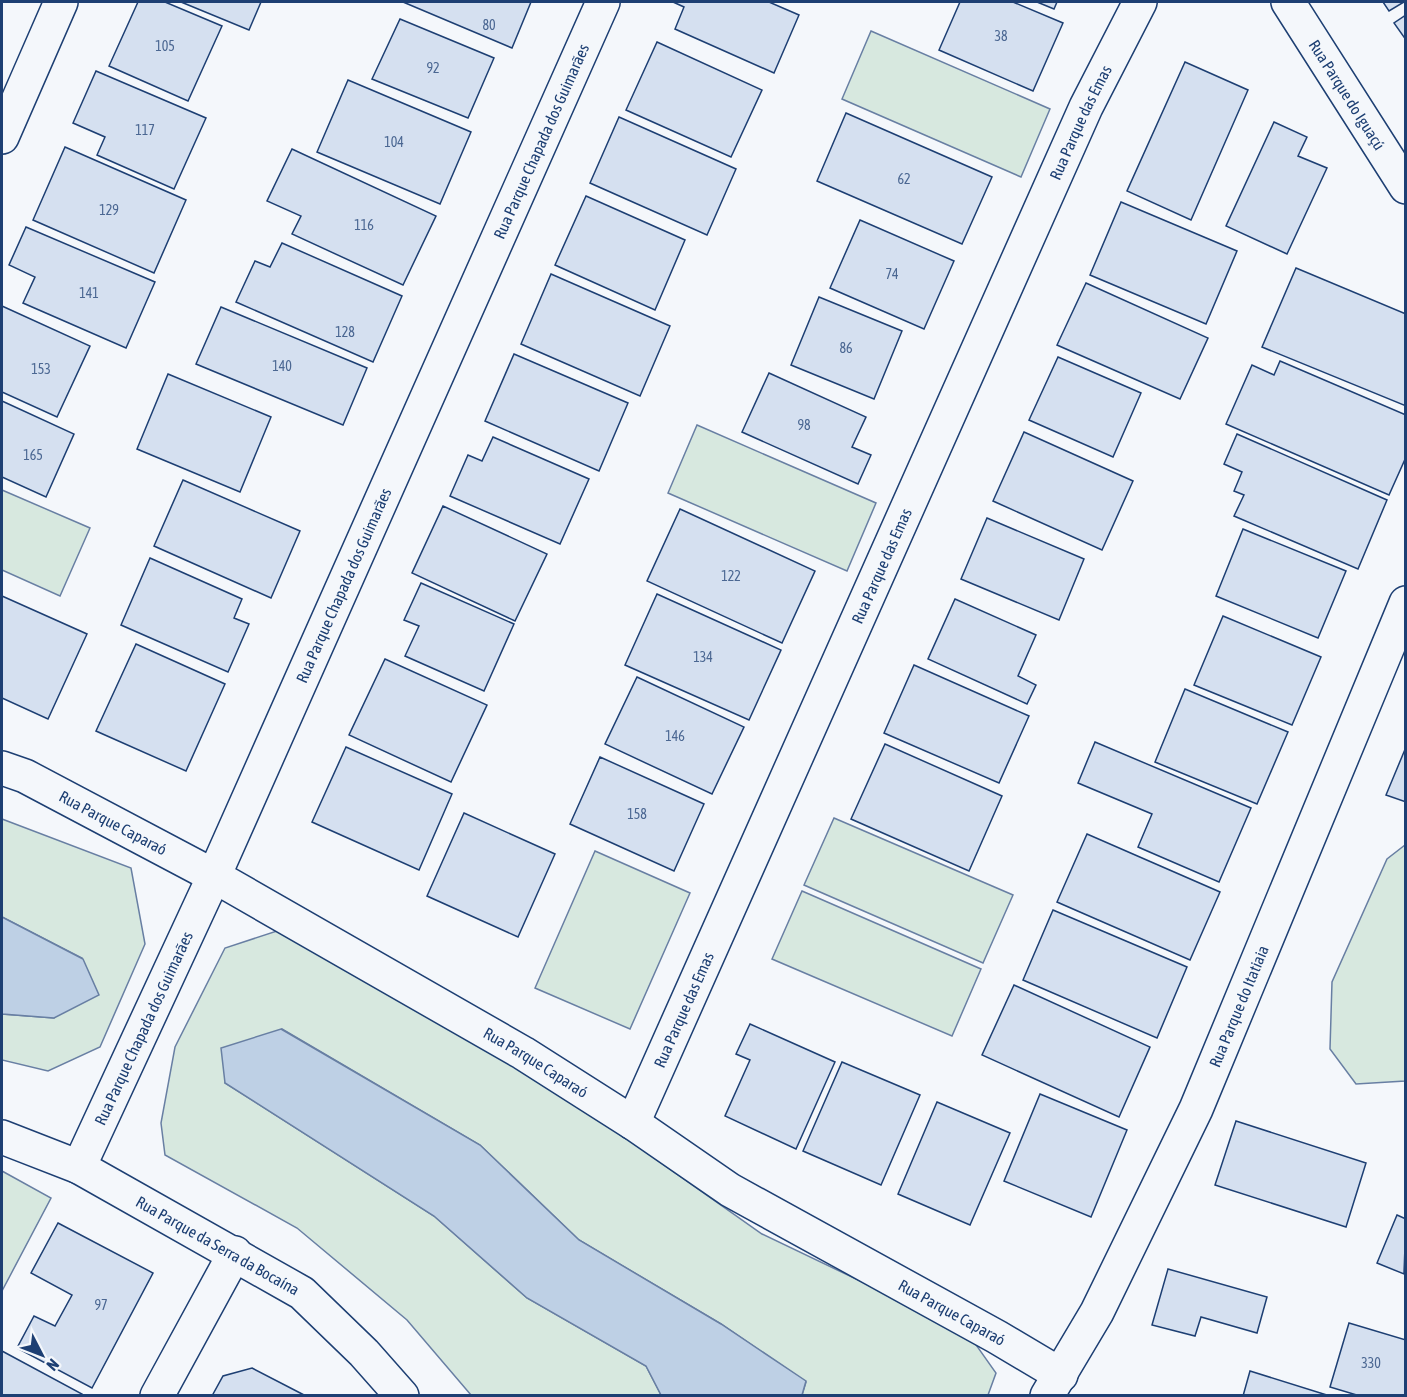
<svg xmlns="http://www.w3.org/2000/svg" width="1407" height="1397" viewBox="0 0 1407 1397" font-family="'Asap Condensed',sans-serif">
  <rect width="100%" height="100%" fill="#f4f7fb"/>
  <g fill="#d7e8df" stroke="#687fa3" stroke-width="1.5">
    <path d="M871,31L1050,109L1021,177L842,99Z"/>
    <path d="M697,425L876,503L847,571L668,493Z"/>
    <path d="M2,490L90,528L60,596L2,570Z"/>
    <path d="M834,818L1013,895L983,963L804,885Z"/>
    <path d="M2,819L131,868L145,944L100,1047L48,1071L2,1060V1014L54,1018L82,958L2,917Z"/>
    <path d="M1405,845V1081L1356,1084L1330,1049L1332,982L1387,859Z"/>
    <path d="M595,851L690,893L630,1029L535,988Z"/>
    <path d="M802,891L981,969L952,1036L772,959Z"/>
    <path d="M286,928L586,1110L762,1234L967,1332L996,1373L988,1395H802L806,1382L721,1324L579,1240L480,1145L282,1029L225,1083L434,1216L527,1298L646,1366L661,1395H471L407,1320L297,1228L165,1155L161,1123L175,1047L225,948Z"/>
    <path d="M2,1171L51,1198L2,1291Z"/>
  </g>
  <g fill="#bed0e5" stroke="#687fa3" stroke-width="1.5">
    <path d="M2,917L83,959L99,995L54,1018L2,1014Z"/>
    <path d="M281,1029L480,1145L579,1240L721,1324L806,1381L802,1395H661L646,1366L527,1298L434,1216L225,1083L221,1048Z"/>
  </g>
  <g fill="#d5e0f0" stroke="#1d3f73" stroke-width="1.5">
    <path d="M138,2H165L222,26L188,101L109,66Z"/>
    <path d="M181,2H261L249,30Z"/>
    <path d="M403,2H531L512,48Z"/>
    <path d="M673,2H769L799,15L774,73L675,29L684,7Z"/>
    <path d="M960,2H1013L1063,23L1033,91L939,50Z"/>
    <path d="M1037,2H1057L1054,9Z"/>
    <path d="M1383,2H1404L1389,11Z"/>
    <path d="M1406,15V40L1394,23Z"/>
    <path d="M400,19L494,58L468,118L372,79Z"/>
    <path d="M657,42L762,90L731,157L626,110Z"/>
    <path d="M1185,62L1248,90L1191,220L1127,191Z"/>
    <path d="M96,71L206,118L174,189L97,155L105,137L73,123Z"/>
    <path d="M348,80L471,132L440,204L317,152Z"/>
    <path d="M846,113L992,177L962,244L817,181Z"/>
    <path d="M619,117L736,169L707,235L590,183Z"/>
    <path d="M1274,122L1307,137L1298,156L1327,168L1287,254L1226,226Z"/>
    <path d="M65,147L186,200L154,273L33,220Z"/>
    <path d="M292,149L436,216L403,285L292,234L301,216L267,201Z"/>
    <path d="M586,196L685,240L655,310L555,265Z"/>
    <path d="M1121,202L1237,251L1206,324L1090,275Z"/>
    <path d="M860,220L954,261L924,329L830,288Z"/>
    <path d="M26,227L155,282L126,348L23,303L35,277L9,265Z"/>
    <path d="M282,243L402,296L373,362L236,302L255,261L270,267Z"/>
    <path d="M1296,268L1406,314V406L1262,347Z"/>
    <path d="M551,274L670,326L640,396L521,344Z"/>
    <path d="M1086,283L1208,338L1180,399L1057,345Z"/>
    <path d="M819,297L902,331L874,399L791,365Z"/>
    <path d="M2,306L90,346L57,417L2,392Z"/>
    <path d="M221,307L367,368L343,425L196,364Z"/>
    <path d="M514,354L628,403L599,471L485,421Z"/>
    <path d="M1058,357L1141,393L1113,457L1029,420Z"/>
    <path d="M1280,361L1406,415V457L1389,495L1226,424L1252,365L1274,375Z"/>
    <path d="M769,373L866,417L852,447L871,455L858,484L742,432Z"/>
    <path d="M168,374L271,417L240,492L137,449Z"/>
    <path d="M2,401L74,434L46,497L2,477Z"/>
    <path d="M1024,432L1133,481L1102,550L993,501Z"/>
    <path d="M1237,434L1387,500L1358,569L1234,516L1244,495L1234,491L1242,472L1224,464Z"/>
    <path d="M493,437L589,479L560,544L450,496L468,455L482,461Z"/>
    <path d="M183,480L300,531L271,598L154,546Z"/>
    <path d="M443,506L547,554L515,621L412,573Z"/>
    <path d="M680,509L815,571L782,643L647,581Z"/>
    <path d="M987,518L1084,559L1059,620L961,579Z"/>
    <path d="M1243,529L1346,571L1318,638L1216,596Z"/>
    <path d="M150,558L242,599L234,618L249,624L228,672L121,625Z"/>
    <path d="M421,583L514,624L484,691L405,656L419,626L404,620Z"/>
    <path d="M657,594L781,650L749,720L625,665Z"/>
    <path d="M2,596L87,634L48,719L2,698Z"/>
    <path d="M955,599L1036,635L1018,676L1036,685L1027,704L928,659Z"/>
    <path d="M1223,616L1321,657L1292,725L1194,685Z"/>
    <path d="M136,644L225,684L186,771L96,731Z"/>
    <path d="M385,659L487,705L451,782L349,735Z"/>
    <path d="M914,665L1029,716L999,783L884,733Z"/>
    <path d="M637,677L744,727L712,794L605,744Z"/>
    <path d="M1185,689L1288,732L1257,804L1155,762Z"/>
    <path d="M1095,742L1251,808L1219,882L1138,847L1152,814L1078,783Z"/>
    <path d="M885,744L1002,796L969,871L851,819Z"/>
    <path d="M346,747L452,794L419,870L312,822Z"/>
    <path d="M1406,747V802L1386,795Z"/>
    <path d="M600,757L704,804L674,871L570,824Z"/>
    <path d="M464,813L555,854L518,937L427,896Z"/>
    <path d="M1087,834L1220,892L1190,960L1057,902Z"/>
    <path d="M1053,910L1187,967L1157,1038L1023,980Z"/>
    <path d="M1014,985L1150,1047L1119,1117L982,1055Z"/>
    <path d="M750,1024L835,1062L796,1149L725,1116L750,1060L736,1054Z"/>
    <path d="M842,1062L920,1095L881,1185L803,1151Z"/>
    <path d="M1040,1094L1127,1130L1091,1217L1004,1181Z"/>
    <path d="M937,1102L1010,1133L970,1225L898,1194Z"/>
    <path d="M1236,1121L1366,1163L1346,1227L1215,1185Z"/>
    <path d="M1397,1215L1406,1219L1404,1274L1377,1263Z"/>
    <path d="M58,1223L153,1273L92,1388L17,1348L34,1316L55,1326L72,1295L31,1273Z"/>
    <path d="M1168,1269L1267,1297L1257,1333L1201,1317L1195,1336L1152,1325Z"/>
    <path d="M1349,1323L1406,1340V1396H1360L1330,1387Z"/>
    <path d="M2,1351L82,1394L81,1396H2Z"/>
    <path d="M252,1368L306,1396H212L223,1376Z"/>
    <path d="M1250,1371L1330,1396H1243Z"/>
  </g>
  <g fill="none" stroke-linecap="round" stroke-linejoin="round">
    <g stroke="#1d3f73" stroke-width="36">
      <g id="minor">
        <path id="s1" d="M1288,2L1406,187"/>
        <path d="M2,137L61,2"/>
        <path id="s2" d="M2,768L25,776L214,876L523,1053L633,1123L730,1190L997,1337L1061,1375"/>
        <path id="s3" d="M633,1123L1086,107L1140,2"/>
        <path id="s4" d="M2,1137L79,1167L302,1293L364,1353L402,1396"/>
        <path id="s5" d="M79,1167L214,876L603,2"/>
        <path d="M157,1396L235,1253"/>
        <path id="s6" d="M1047,1396L1097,1312L1196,1109L1406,603"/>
      </g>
    </g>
    <use href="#minor" stroke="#f4f7fb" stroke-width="33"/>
  </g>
  <g text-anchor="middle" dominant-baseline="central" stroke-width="4.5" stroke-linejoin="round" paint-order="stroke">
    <g font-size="14" fill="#4b6792">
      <text x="489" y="25">80</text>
      <text x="1001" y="36">38</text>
      <text x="165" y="46">105</text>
      <text x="433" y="68">92</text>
      <text x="145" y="130">117</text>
      <text x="394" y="142">104</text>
      <text x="904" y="179">62</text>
      <text x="109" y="210">129</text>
      <text x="364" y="225">116</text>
      <text x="892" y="274">74</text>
      <text x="89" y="293">141</text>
      <text x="345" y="332">128</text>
      <text x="846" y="348">86</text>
      <text x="282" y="366">140</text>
      <text x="41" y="369">153</text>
      <text x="804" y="425">98</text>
      <text x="33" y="455">165</text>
      <text x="731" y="576">122</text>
      <text x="703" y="657">134</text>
      <text x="675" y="736">146</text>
      <text x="637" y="814">158</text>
      <text x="101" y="1305">97</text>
      <text x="1371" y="1363">330</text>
    </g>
    <g font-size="16" fill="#1d3f73" stroke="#f4f7fb">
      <text stroke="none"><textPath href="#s1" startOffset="110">Rua Parque do Iguaçú</textPath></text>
      <text stroke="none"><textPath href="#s3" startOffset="1096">Rua Parque das Emas</textPath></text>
      <text stroke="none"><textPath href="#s5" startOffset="1125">Rua Parque Chapada dos Guimarães</textPath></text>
      <text stroke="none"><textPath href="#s3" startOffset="610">Rua Parque das Emas</textPath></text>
      <text stroke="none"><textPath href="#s5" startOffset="639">Rua Parque Chapada dos Guimarães</textPath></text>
      <text stroke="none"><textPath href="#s2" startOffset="124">Rua Parque Caparaó</textPath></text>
      <text stroke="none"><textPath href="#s6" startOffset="435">Rua Parque do Itatiaia</textPath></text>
      <text stroke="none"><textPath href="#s3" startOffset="124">Rua Parque das Emas</textPath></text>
      <text stroke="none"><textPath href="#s5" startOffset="153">Rua Parque Chapada dos Guimarães</textPath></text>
      <text stroke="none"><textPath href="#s2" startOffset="610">Rua Parque Caparaó</textPath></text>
      <text stroke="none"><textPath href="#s4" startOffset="242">Rua Parque da Serra da Bocaína</textPath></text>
      <text stroke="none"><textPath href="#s2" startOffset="1096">Rua Parque Caparaó</textPath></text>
    </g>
  </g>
  <rect width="1407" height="1397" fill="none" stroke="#1d3f73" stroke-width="6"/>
  <g transform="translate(42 1355) rotate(132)" stroke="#f4f7fb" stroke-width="4.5" paint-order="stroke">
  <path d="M0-4.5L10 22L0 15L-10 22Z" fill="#1d3f73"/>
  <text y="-9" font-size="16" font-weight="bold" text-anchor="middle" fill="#1d3f73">N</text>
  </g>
</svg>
